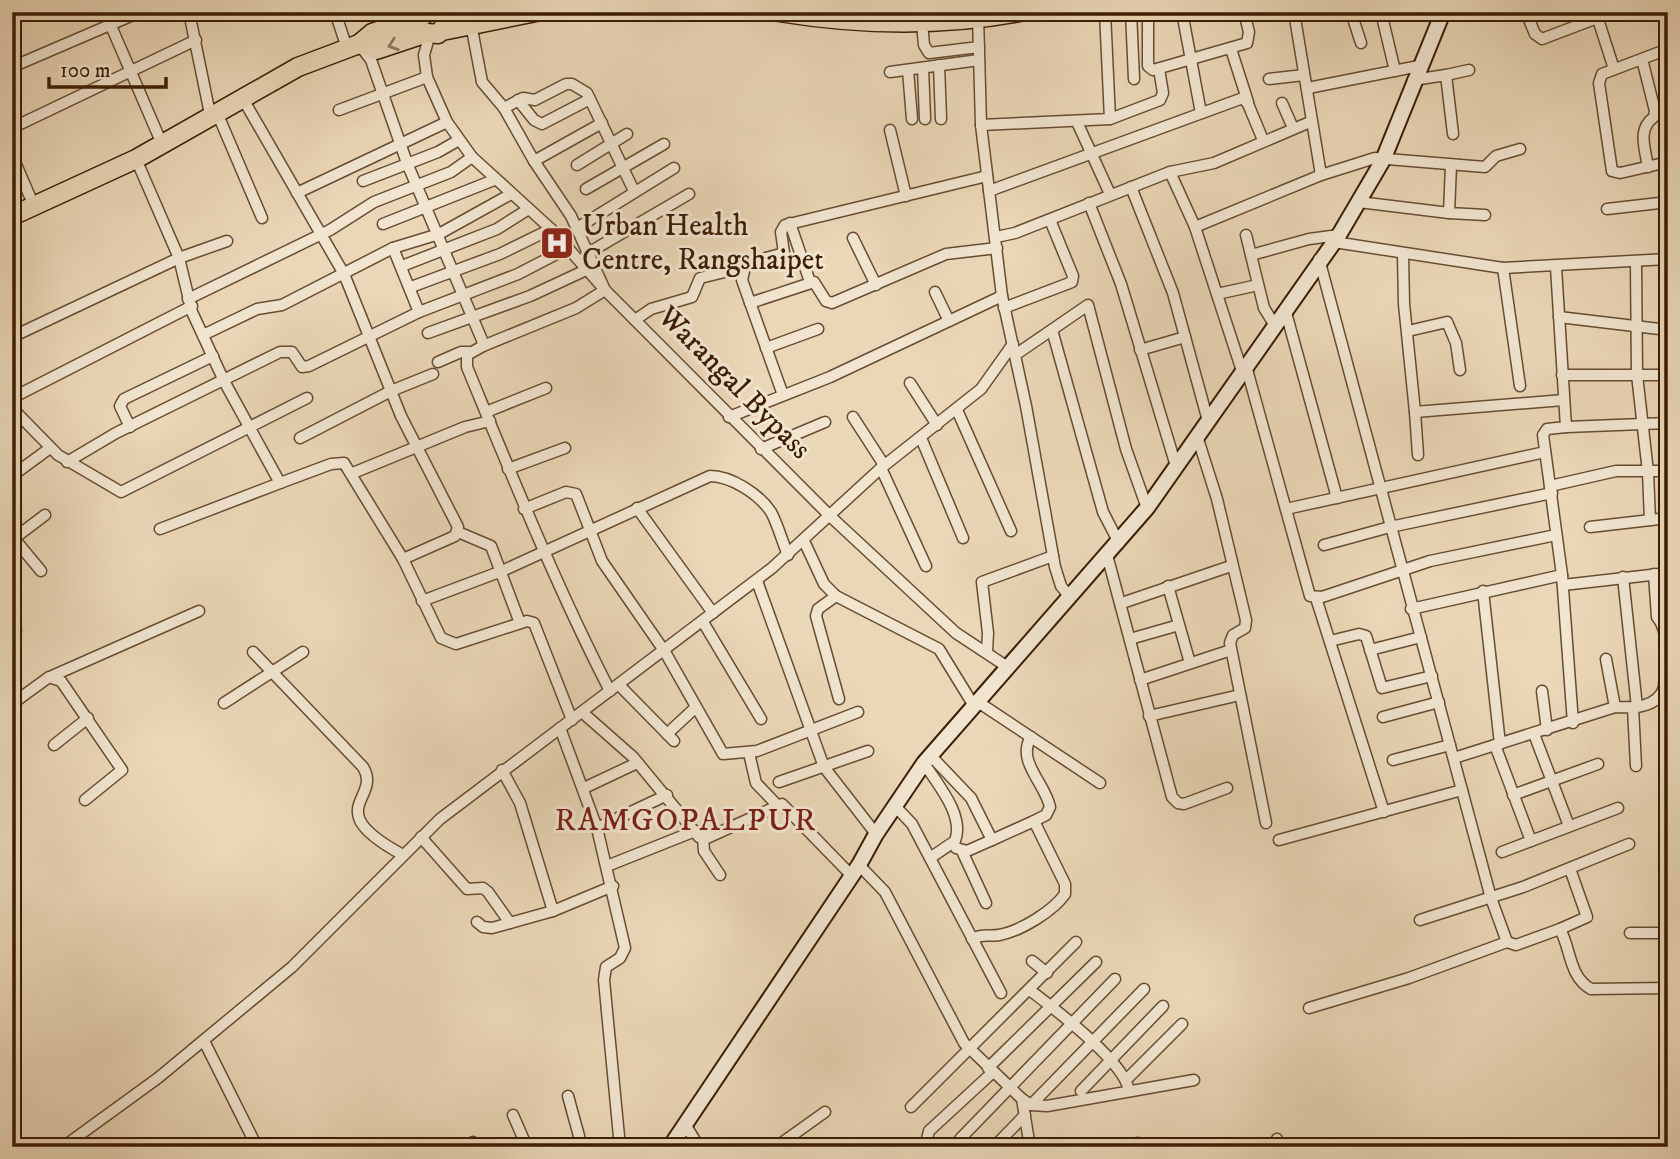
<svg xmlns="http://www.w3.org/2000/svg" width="1680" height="1159" viewBox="0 0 1680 1159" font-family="'IM FELL DW Pica',serif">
  <rect width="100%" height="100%" fill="#ead7b7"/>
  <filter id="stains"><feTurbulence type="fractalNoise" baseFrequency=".00286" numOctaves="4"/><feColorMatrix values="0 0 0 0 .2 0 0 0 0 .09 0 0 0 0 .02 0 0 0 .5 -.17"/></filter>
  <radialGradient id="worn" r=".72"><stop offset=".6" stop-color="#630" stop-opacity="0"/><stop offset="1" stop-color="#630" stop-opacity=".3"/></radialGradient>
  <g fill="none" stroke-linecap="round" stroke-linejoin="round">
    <g stroke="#684c31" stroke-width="13">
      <g id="street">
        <path d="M105,12L162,144"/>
        <path d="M189,12L211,119"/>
        <path d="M335,12L347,48"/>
        <path d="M1131,12L1134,79"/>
        <path d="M1148,12V66L1153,70L1247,43L1249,32L1244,12"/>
        <path d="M1182,12L1201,113"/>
        <path d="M1294,12L1321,175L1375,158L1485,167L1496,156L1520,149"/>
        <path d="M1351,12L1361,43"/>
        <path d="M1381,12L1395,71"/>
        <path d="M1526,12L1535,34L1542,39L1613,12"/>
        <path d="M1596,13L1614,69"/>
        <path d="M978,16L981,125L1002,296L1026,406L1055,567L1061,586L1070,597"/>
        <path d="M922,23L924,45L929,53L979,47"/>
        <path d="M471,24L482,82L504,108L534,161L571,216L605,290L576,308L483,346"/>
        <path d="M430,34L424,55L427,77L447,122L472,157L551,229L605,290L831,517L956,633L1009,668"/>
        <path d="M361,47L371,60L407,163L482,340L483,346L467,355V367C512,476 556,586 610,691"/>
        <path d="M1231,49L1248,102"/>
        <path d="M1668,49L1602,74L1599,83L1612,171L1620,173L1668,162"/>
        <path d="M1642,59L1655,111L1654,117C1637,129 1645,148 1648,167"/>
        <path d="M939,65L941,119"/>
        <path d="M12,67L140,12"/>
        <path d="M923,68L925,119"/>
        <path d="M908,70L912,119"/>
        <path d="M890,72L979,60"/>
        <path d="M1446,75L1469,70"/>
        <path d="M1269,79L1304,75"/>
        <path d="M1413,80L1446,75L1453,134"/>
        <path d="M1308,88L1419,66"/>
        <path d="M243,99L344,274L401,416L458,527L455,536L403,559"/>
        <path d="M518,100L534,120L542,124L590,99"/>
        <path d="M1282,103L1293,128"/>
        <path d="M504,108L523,98L535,100L566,84H572L587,93L634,191"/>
        <path d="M339,110L427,77"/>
        <path d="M218,115L262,218"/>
        <path d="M1110,119L1160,100L1163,93L1159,69"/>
        <path d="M1077,122L1110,194"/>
        <path d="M981,125L1110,119L1105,12"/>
        <path d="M12,128L196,40"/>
        <path d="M890,130L906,196"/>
        <path d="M12,155L34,206"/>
        <path d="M136,159L179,258L192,312L224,381L280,483L331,464L344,463L403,559L441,638L456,644L527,621L534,623L572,720"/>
        <path d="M534,161L602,123"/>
        <path d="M577,165L627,134"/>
        <path d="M1451,165L1449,213L1485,215"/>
        <path d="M1170,172L1195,227L1242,371"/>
        <path d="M363,181L438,152L459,140"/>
        <path d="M1131,187L1173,293L1208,421"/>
        <path d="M586,189L664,144"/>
        <path d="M989,191L1243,98L1248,104L1263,140"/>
        <path d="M297,193L447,122"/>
        <path d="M1359,202L1449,213"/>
        <path d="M1089,203L1121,284L1176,466"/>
        <path d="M1607,209L1668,202"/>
        <path d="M790,223L810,282"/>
        <path d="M383,224L494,180"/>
        <path d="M1195,227L1321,175"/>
        <path d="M577,228L674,168"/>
        <path d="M1246,235L1264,308L1274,324"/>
        <path d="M996,237L1015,233L1170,172L1214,163L1310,122"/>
        <path d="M853,238L876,285"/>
        <path d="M1334,242L1503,268L1668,259"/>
        <path d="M393,248L419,312"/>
        <path d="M588,253L689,194"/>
        <path d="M1403,254L1404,304L1415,412L1564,400"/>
        <path d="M1251,255L1309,239L1339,235"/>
        <path d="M1319,259L1491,898L1507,942L1516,945L1560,929C1571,949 1569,977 1591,989L1668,988"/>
        <path d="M1636,263L1637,375L1648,472L1650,520"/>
        <path d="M402,266L497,229L527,210"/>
        <path d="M1556,267L1566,427L1547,429L1543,435L1562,575L1573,723"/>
        <path d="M1503,268L1520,386"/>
        <path d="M411,287L500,254L551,229"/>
        <path d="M935,292L949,321"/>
        <path d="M1217,294L1258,285"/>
        <path d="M188,299L330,230L374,202L451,172L472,157"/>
        <path d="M750,303L814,282L826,301L832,303L946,254L997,248"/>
        <path d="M1004,308L1072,282L1073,276L1050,220"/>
        <path d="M1285,309L1337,498"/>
        <path d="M1559,317L1668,330"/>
        <path d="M635,320L651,309L692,297L700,278L745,267"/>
        <path d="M1052,330L1103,512L1119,543"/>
        <path d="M1408,331L1447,322L1456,343L1460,370"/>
        <path d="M428,333L530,296L586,270"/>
        <path d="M203,335L257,309L282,305L393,248L439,234L511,194"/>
        <path d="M12,337L179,258L227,241"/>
        <path d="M766,348L818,329"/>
        <path d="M1140,350L1185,337"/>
        <path d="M1015,355L1088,305L1126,449L1147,508"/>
        <path d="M438,362L461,352H469"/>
        <path d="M1246,366L1310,596L1322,597L1430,561L1556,535"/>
        <path d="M1562,375H1668"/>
        <path d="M910,383L937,425"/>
        <path d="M783,395L742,280L745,267L755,261L784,253L781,232L785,225L987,176"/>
        <path d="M12,398L192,306"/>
        <path d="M12,408L58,455L121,492L307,398"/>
        <path d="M957,410L1011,531"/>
        <path d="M486,412L546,388"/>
        <path d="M1415,412L1418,455"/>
        <path d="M729,417L830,377L1002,296"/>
        <path d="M853,417L884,465"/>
        <path d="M130,427L120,406L124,399L213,356"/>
        <path d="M1566,427L1668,423"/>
        <path d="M1197,436L1217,499L1246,620L1245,628L1233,635L1230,643L1266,823"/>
        <path d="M300,438L391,391L433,374"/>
        <path d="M921,438L963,538"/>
        <path d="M761,449L825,422"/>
        <path d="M67,462L116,433L280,352H292L302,367L309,366L419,312L518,274L568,248"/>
        <path d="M881,468L926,566"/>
        <path d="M508,469L565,448"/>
        <path d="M353,473L465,427L490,421"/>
        <path d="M12,476L50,448"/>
        <path d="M1550,486L1616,471H1668"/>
        <path d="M637,508L713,613"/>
        <path d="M524,509L566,492L576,494L602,561L665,652L723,754L757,751L858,712"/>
        <path d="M1286,509L1545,452"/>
        <path d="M1590,527L1668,518"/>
        <path d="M160,529L280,483"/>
        <path d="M458,532L491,546L520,623"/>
        <path d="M12,536L41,571"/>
        <path d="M12,540L45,515"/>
        <path d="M804,541L824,584L836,596L939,649L974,706"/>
        <path d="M1324,545L1390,527L1552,493"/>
        <path d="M1107,555L1172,797L1178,803L1184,804L1227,788"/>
        <path d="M1654,574L1657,617C1671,632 1665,669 1664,688"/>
        <path d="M1623,577L1637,707"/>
        <path d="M757,581L824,767L876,834"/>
        <path d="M1563,585L1668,573"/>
        <path d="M1168,586L1190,663"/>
        <path d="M1483,591L1500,744"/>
        <path d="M836,596L818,609L816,616L839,699"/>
        <path d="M1316,598L1384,812"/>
        <path d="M422,601L502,571L710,476C731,476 759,494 771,512C778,525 782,541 788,555"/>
        <path d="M1122,603L1231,566"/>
        <path d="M1411,609L1562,575"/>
        <path d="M703,622L761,719"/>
        <path d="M12,632L16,630"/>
        <path d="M1130,639L1179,625"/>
        <path d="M1330,641L1359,634L1366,636L1382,688L1432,676"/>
        <path d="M1370,650L1421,637"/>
        <path d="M253,652L363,767C383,799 318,809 403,855"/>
        <path d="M987,652L988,633L982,582L1053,556"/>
        <path d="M1606,659L1615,707"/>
        <path d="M52,676L199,611"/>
        <path d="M1140,680L1231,650"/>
        <path d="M619,685L674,741"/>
        <path d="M1542,691L1547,730"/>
        <path d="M978,702L1100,783"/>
        <path d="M224,703L303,652"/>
        <path d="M12,704L49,677L61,681L122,770L85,800"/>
        <path d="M1633,708L1636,766"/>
        <path d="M583,713L633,757L699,837L707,838L782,804L852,876"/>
        <path d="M1149,716L1240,695"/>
        <path d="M1383,717L1439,702"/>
        <path d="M560,728L597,828L625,948L620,958L606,967L604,980L620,1147"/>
        <path d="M667,734L695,708"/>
        <path d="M1534,734L1569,826"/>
        <path d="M1031,737C1016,761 1045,783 1050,807L1046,815L1034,821"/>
        <path d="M54,745L88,718"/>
        <path d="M1495,745L1531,841"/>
        <path d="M749,753L756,783L776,804"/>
        <path d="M931,756L971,798L992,840L1034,821L1065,884V894C1053,911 1021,931 999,935C989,937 983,933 972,939"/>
        <path d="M1454,758L1615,707C1634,708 1657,708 1664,688H1668"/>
        <path d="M1393,760L1450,745"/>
        <path d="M924,763C937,784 965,815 955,841L930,858"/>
        <path d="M502,770L520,803L553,911L613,886"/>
        <path d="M779,782L868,751"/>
        <path d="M584,788L637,763"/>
        <path d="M1513,795L1598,764"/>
        <path d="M895,806L912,824L1001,993"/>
        <path d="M597,828L667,795"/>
        <path d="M421,837L467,889L483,888L488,892L510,923"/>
        <path d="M703,838L704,851L720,875"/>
        <path d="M1279,840L1462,790"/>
        <path d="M956,848L967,851L992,840"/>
        <path d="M962,851L986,903"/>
        <path d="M1502,852L1618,808"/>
        <path d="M859,865L885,892L964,1043L1022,1099L1031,1105L1047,1106L1194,1080"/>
        <path d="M607,866L695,831"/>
        <path d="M1666,873L1668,842"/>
        <path d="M1420,920L1523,887L1629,844"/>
        <path d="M477,922L483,927L492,928L553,911"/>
        <path d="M1560,929L1587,917L1570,869"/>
        <path d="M1630,933H1668"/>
        <path d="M1032,961L1047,973"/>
        <path d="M1031,991C1056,1010 1125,1062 1129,1091"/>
        <path d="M1309,1008L1409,978L1507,942"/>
        <path d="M204,1041L257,1147"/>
        <path d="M988,1068L1096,962"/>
        <path d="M1127,1079L1182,1024"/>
        <path d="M1081,1091L1163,1006"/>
        <path d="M568,1096L582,1147"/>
        <path d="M1022,1099L1030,1147"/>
        <path d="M1031,1105L1144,989"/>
        <path d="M911,1107L1076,942"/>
        <path d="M513,1115L527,1147"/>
        <path d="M685,1124L699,1147"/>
        <path d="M960,1139L1115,979"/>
        <path d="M1277,1139L1278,1147"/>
        <path d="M473,1142L475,1147"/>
        <path d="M995,1146L1025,1115"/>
        <path d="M63,1147L158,1078L292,967L440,819L772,568L881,468L981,389L1013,344"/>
        <path d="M776,1147L825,1112"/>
        <path d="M925,1147L929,1131L993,1072"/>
        <path d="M1116,1147L1138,1143L1145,1147"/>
      </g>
    </g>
    <g stroke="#3c1d04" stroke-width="18">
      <path id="secondary" d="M670,1147L859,865L876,834L924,763L1147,508L1339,235L1383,160L1443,12"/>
    </g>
    <g stroke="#3c1d04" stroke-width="21">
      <g id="highway">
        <path d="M779,12C859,25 940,27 1020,12"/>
        <path d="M442,31L536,12"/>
        <path d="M359,44L376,50L427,33L438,34L446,24L441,12"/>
        <path d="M12,216L136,159L298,67L359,44L372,33L423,16"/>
      </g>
    </g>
    <use href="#street" stroke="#f1e5d0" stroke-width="10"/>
    <use href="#secondary" stroke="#f1e5d0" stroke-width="14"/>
    <use href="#highway" stroke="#ead7b7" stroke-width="18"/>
  </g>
  <defs><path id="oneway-chevron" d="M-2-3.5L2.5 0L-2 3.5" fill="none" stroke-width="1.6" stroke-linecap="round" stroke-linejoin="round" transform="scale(1.75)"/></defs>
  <use stroke="#937a5e" href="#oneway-chevron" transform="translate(393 45) rotate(161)"/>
  <defs>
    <g id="hospital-square" transform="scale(1.75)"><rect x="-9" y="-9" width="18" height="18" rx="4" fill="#8f2418" stroke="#f1e5d0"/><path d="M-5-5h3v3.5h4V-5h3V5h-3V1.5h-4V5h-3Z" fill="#fff"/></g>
  </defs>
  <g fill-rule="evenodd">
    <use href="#hospital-square" x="557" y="243"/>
  </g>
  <g text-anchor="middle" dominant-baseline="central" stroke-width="6" stroke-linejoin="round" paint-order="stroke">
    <g font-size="30" fill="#3c1d04" stroke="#f1e5d0" text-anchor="start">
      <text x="582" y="226">Urban Health<tspan x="582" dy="34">Centre, Rangshaipet</tspan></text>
    </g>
    <g font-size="30" fill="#3c1d04" stroke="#f1e5d0">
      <text transform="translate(734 383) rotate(45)">Warangal Bypass</text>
    </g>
    <g font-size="32" letter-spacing="2" fill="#7a1f14" stroke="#f1e5d0">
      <text x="686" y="821">RAMGOPALPUR</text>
    </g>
  </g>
  <rect width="1680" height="1159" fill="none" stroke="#ead7b7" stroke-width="42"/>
  <rect x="14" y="14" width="1652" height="1131" fill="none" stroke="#3c1d04" stroke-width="3.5"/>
  <rect x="21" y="21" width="1638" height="1117" fill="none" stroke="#3c1d04" stroke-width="2"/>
  <path d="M49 77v10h117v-10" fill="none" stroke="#3c1d04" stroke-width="3.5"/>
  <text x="60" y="77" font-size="21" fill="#3c1d04" stroke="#f1e5d0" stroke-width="5" paint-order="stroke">100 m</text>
  <rect width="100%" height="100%" filter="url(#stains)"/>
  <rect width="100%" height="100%" fill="url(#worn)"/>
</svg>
